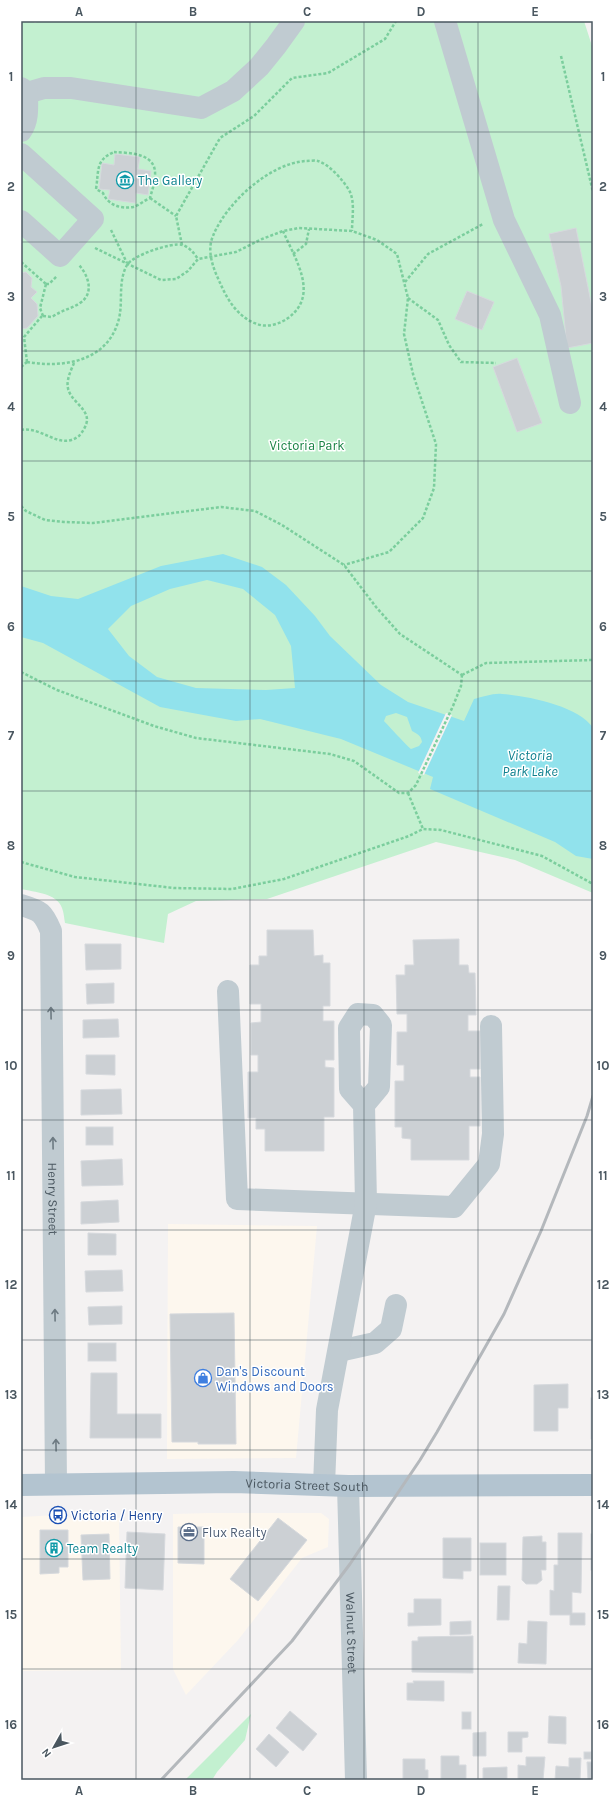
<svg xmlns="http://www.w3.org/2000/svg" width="614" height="1801" viewBox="0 0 614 1801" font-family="Karla,sans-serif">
  <rect width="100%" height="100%" fill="#f4f2f2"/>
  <g fill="#fdf7ee">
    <path d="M168,1224L317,1226L296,1458L167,1459Z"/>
    <path d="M209,1513H321L329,1519L328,1547L302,1558L238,1640L186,1695L173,1669V1514Z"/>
    <path d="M58,1515L85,1521L119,1518L121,1670L21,1671V1517Z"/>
  </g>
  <g fill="#c3f0d0">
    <path d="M21,21H32L35,23L39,21H584L593,49V893L515,860L436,842L267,899L196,901L168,914L164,943L65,923C64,918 64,913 62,908C57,893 34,892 21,889Z"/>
    <path d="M251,1714L245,1740L217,1772L212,1780H185Z"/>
  </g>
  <path fill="#91e2ec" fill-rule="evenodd" d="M223,554L262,567L286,585L315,616L330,636L381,685L408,702L464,721L474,699C483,697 493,693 502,694C527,696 579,706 593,728V859L576,856L555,842L430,789L433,777L341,739L260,719L236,721L160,707L43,643L21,637V586L51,596L78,599L161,566ZM207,580L243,589L275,615L291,646L295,688L266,690L196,688L157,677L129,656L108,629L131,606L170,589ZM396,713L407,717L412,731C417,734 421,735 422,742L419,746L411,749C409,748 386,723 384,721L386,716Z"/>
  <path fill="#f4f2f2" d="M446,713L452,715L424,775L418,773Z"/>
  <g fill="#ccd0d4" stroke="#d6d9dd">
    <path d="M115,154L140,157L138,169L151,171L148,195L136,193L135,203L108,199L110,190L99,189L102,163L114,165Z"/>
    <path d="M576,228L593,312V343L567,348L561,286L549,234Z"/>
    <path d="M26,272L32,278L31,287L37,292L31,298L37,304L38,316L27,328L21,329V273Z"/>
    <path d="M467,291L494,302L482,330L455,319Z"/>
    <path d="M517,358L542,423L517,432L493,367Z"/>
    <path d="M267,930H313L314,956L323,955V963H330V1006H323V1021H334V1060H325V1067L334,1068V1117H324V1151H265V1129H256V1118H248V1072H258V1055H251V1023L261,1022V1004H250V965H259V956H267Z"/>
    <path d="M459,939V965H468L469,973H475L476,1015H468V1031H480V1069H470V1077H480V1126H469V1160H411V1139L402,1138V1127H395V1081H404V1065H397V1032H407V1014H397L396,975H405V965H414L413,940Z"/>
    <path d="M85,944H121V969L86,970Z"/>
    <path d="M114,983V1003L87,1004L86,984Z"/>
    <path d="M118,1019L119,1037L83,1038V1020Z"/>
    <path d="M86,1055H115V1075L86,1074Z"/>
    <path d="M121,1089L122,1114L81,1115V1090Z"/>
    <rect x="86" y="1127" width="27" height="18"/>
    <path d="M122,1159L123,1185L82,1186L81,1161Z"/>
    <path d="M118,1200L119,1222L81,1224V1202Z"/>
    <path d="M88,1233L116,1234V1255H88Z"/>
    <path d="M122,1270L123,1291L86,1292L85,1271Z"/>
    <path d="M122,1306V1324L89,1325L88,1307Z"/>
    <path d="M234,1313L236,1444H198V1442H172L170,1314Z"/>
    <rect x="88" y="1343" width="28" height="18"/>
    <path d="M91,1373H117V1414H161V1438H90Z"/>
    <path d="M568,1384V1408H558V1431H534V1385Z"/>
    <rect x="591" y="1398" width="2" height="41"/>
    <path d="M278,1518L307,1540L258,1601L230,1579Z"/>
    <path d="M178,1527H204V1564L178,1563Z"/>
    <path d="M40,1530H68V1567H59V1573L40,1574Z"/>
    <path d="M127,1532L165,1534L163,1590L125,1588Z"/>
    <path d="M558,1533H582L581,1593L572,1592V1613H585V1625H570V1615H550V1590L554,1591V1565H558Z"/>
    <path d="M109,1534L110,1579L83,1580L81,1535Z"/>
    <rect x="591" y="1534" width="2" height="36"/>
    <path d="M542,1536V1542H546V1570H541L542,1580L537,1584H526L522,1580L523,1537Z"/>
    <path d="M443,1538H471V1571H463V1579L443,1578Z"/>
    <rect x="480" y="1543" width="26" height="32"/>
    <path d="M498,1586H510L509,1620H497Z"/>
    <path d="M414,1599H441V1625L408,1626V1613H414Z"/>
    <path d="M471,1621V1634L450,1635V1622Z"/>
    <path d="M528,1621L547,1622L546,1664L518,1663L519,1643L527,1644Z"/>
    <path d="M473,1636V1673L412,1672V1641H418V1637Z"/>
    <path d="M413,1681H444V1701L407,1700V1683H414Z"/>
    <path d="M290,1711L317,1734L303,1751L276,1728Z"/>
    <rect x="462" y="1712" width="9" height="17"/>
    <path d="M549,1716L566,1717V1744L548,1743Z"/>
    <path d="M486,1732V1756H473V1733Z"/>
    <path d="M508,1732H528V1737L522,1738V1752H508Z"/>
    <path d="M269,1734L289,1752L276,1767L256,1749Z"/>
    <rect x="584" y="1752" width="7" height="7"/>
    <path d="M441,1756H459V1765H466V1780H441Z"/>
    <path d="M526,1757H545L543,1780H518V1765L526,1766Z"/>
    <path d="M569,1758H581L580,1780H555L556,1766L569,1767Z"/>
    <path d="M403,1759H425V1770H428V1780H403Z"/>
    <path d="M587,1762H593V1780H588Z"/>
    <path d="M507,1767V1780H483V1768Z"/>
  </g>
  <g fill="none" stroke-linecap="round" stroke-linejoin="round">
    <g stroke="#7bce9d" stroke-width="2.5" stroke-dasharray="3 2" stroke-linecap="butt">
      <path d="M561,56L593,192"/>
      <path d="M114,152C130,153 157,153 155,176C155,183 152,190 150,198C145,200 138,206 133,207C120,209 108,205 103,193L96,189C99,171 95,160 114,152Z"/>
      <path d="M150,198L176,216"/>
      <path d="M111,230L127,263"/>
      <path d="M283,231C295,259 320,295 288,318C280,324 267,328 257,324C239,318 228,301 221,285C214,270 206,252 213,236C226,203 270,163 306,161C310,161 315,160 318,161C329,164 345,182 350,192C355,203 352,219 352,231"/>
      <path d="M182,245L176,216L220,138L254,116L292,78L328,73L385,39L396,21"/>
      <path d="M95,248L161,280L176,279L188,271L198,259L236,252L262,239L283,231L299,228L352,231L377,240L397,254L408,298L404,334L413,374L436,444L434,488L423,518L389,552L344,565"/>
      <path d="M293,254L306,244L309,229"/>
      <path d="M21,262L46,284"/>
      <path d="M405,282L428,254L483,224"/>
      <path d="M46,284H49L57,276"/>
      <path d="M408,298L438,320L449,345L461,362L496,363"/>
      <path d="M43,316L52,317C62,310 71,309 80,303C95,293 88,275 79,265"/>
      <path d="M43,316L40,308L46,284"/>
      <path d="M27,362C63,368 106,362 118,322C124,304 117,283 127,265C133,255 172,242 183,245C190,248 194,253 198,259"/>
      <path d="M27,362L24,337L42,316"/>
      <path d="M21,367L27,362"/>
      <path d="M21,430C43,426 59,451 79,436C82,433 87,425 87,420C87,405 64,399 68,380C69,374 72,368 74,363"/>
      <path d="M21,506L26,511L45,520L64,522L93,523L221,507L255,511L282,525L344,565L376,607L400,634L462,675"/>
      <path d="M21,672L57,690L154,726L196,738L330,754L354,761L399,793H408L416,785L453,706L461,686L462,675"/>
      <path d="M462,675L486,663L593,660"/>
      <path d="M408,793L423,829"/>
      <path d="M21,862L75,877L174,888L232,889L284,879L409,836L423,829L441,830L542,856L593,884"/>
    </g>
    <g stroke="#c0cbd1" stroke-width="22">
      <path d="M445,21L504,220L550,315L570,403"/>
      <path d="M21,88L27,93L44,88H71L201,108L233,91L259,67L276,46L294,21"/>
      <path d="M21,131C29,120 27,105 27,93"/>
      <path d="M21,154L93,219L60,256L21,221"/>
      <path id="s1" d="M21,905C41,911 43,912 51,931L56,1484"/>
      <path d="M228,991L237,1199L454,1207L489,1164L493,1134L491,1026"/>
      <path d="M339,1351L375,1343L391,1329L396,1305"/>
      <path d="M324,1485L327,1410L366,1203L364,1105L379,1087L381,1025L373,1015L358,1014L349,1028L350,1089L364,1105"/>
      <path id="s2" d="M348,1486L356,1780"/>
    </g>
    <path stroke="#b3c4d0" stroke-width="22" id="s3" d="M21,1485L234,1482L348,1486L593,1485"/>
    <path stroke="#b4b8bc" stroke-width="3" d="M161,1780L292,1641L350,1564L420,1460L437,1432L504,1314L541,1231L587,1116L593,1096"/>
  </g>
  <defs><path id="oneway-shaft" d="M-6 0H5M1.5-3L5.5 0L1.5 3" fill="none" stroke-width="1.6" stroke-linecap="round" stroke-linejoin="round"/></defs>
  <g stroke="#6d7a82">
    <use href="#oneway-shaft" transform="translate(51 1013) rotate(-91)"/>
    <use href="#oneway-shaft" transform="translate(53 1143) rotate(-91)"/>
    <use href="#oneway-shaft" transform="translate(55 1315) rotate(-91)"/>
    <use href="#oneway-shaft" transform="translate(56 1445) rotate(-91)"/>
  </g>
  <path fill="none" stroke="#4a5760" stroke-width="1" stroke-opacity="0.55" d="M136,21V1780M250,21V1780M364,21V1780M478,21V1780M21,132H593M21,242H593M21,351H593M21,461H593M21,571H593M21,681H593M21,791H593M21,900H593M21,1010H593M21,1120H593M21,1230H593M21,1340H593M21,1450H593M21,1559H593M21,1669H593"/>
  <defs>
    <g id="museum-ring" transform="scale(0.9)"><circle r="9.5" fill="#fff" stroke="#0f9aa8" stroke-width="1.5"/><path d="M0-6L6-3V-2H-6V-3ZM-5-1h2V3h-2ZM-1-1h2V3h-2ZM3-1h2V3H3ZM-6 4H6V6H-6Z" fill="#0f9aa8"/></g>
    <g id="shop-ring" transform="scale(0.9)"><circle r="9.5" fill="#fff" stroke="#3f7fe0" stroke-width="1.5"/><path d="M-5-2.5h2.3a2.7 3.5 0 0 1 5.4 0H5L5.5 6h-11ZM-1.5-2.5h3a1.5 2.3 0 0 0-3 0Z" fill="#3f7fe0"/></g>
    <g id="bus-ring" transform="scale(0.9)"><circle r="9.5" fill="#fff" stroke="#1a4fb4" stroke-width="1.5"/><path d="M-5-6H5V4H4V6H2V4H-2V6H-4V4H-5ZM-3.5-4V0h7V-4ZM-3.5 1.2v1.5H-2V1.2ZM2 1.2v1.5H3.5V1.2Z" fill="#1a4fb4"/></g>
    <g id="office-ring" transform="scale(0.9)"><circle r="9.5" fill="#fff" stroke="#5c6f8a" stroke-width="1.5"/><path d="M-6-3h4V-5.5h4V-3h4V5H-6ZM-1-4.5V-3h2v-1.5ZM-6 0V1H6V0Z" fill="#5c6f8a"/></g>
    <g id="building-ring" transform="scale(0.9)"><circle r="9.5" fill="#fff" stroke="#0f9aa8" stroke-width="1.5"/><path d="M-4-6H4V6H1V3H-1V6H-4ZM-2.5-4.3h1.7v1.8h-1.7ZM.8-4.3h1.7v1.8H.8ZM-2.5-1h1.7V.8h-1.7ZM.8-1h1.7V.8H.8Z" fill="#0f9aa8"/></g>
  </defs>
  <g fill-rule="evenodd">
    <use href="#museum-ring" x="125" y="180"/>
    <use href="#shop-ring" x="203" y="1378"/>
    <use href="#bus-ring" x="58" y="1515"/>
    <use href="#office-ring" x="189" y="1532"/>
    <use href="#building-ring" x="54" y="1548"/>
  </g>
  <g text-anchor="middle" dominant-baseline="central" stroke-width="3" stroke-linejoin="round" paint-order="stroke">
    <g font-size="13" fill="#0d838f" stroke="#fff" text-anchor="start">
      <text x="138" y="180">The Gallery</text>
      <text x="67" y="1548">Team Realty</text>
    </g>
    <g font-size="13" fill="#198244" stroke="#fff">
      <text x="307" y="445">Victoria Park</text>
    </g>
    <g font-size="13" fill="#4a5760" stroke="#fff">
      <text stroke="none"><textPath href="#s1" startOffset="310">Henry Street</textPath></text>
      <text stroke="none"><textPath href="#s3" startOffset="286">Victoria Street South</textPath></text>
      <text stroke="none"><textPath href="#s2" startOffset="147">Walnut Street</textPath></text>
    </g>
    <g font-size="13" fill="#366cbe" stroke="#fff" text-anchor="start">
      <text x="216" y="1371">Dan's Discount<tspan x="216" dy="15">Windows and Doors</tspan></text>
    </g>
    <g font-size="13" fill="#164399" stroke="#fff" text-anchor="start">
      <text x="71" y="1515">Victoria / Henry</text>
    </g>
    <g font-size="13" fill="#4e5e75" stroke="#fff" text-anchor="start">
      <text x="202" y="1532">Flux Realty</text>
    </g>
    <g font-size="14" font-style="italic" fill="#0f808f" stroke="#fff">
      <text x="530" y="755">Victoria<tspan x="530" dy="16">Park Lake</tspan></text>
    </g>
  </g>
  <rect width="614" height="1801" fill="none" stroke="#ffffff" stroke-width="44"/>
  <g transform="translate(54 1747) rotate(231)" stroke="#ffffff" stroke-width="3" paint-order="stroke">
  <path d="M0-3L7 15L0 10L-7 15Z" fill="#4a5760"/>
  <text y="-6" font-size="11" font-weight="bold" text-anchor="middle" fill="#4a5760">N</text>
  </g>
  <rect x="22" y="22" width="570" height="1757" fill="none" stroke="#4a5760" stroke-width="1.5"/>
  <g font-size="13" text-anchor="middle" font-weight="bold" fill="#4a5760">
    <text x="79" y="16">A</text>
    <text x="193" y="16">B</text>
    <text x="307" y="16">C</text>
    <text x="421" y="16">D</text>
    <text x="535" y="16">E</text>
    <text x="11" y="81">1</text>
    <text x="603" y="81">1</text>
    <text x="11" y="191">2</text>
    <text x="603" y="191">2</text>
    <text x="11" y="301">3</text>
    <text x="603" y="301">3</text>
    <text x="11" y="411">4</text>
    <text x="603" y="411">4</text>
    <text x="11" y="521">5</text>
    <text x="603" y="521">5</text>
    <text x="11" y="631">6</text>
    <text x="603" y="631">6</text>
    <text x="11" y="740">7</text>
    <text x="603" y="740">7</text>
    <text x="11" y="850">8</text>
    <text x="603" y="850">8</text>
    <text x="11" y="960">9</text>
    <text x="603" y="960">9</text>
    <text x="11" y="1070">10</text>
    <text x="603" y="1070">10</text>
    <text x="11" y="1180">11</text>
    <text x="603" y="1180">11</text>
    <text x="11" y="1289">12</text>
    <text x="603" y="1289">12</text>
    <text x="11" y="1399">13</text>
    <text x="603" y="1399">13</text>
    <text x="11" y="1509">14</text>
    <text x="603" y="1509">14</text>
    <text x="11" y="1619">15</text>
    <text x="603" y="1619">15</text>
    <text x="11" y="1729">16</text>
    <text x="603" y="1729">16</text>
    <text x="79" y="1795">A</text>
    <text x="193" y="1795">B</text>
    <text x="307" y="1795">C</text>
    <text x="421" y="1795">D</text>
    <text x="535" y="1795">E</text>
  </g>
</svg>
